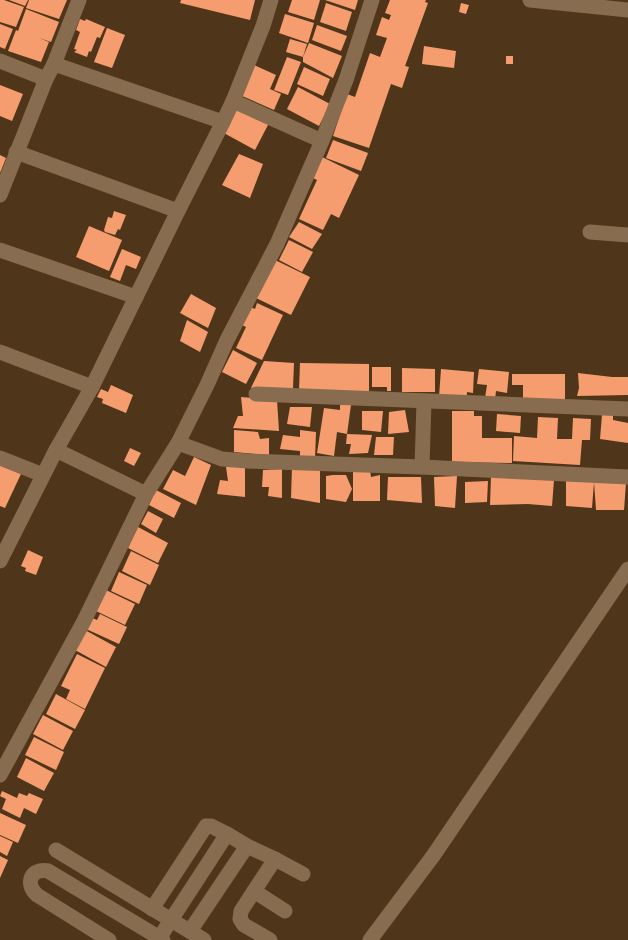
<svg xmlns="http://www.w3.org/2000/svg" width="628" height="940" viewBox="0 0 628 940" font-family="Rubik,sans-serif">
  <rect width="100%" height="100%" fill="#4f361a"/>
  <g fill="#f69d70">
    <path d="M0,0H4L24,7L16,27L0,22Z"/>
    <path d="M9,0H28L25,6Z"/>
    <path d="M29,0H67L59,19L26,8Z"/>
    <path d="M181,0H255L250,20L180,3Z"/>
    <path d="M292,0H320L314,20L288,12Z"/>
    <path d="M325,0H358L355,10Z"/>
    <path d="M390,0H426L425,2L428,3L405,66L409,67L402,88L391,84L369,148L333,136L347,94L355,97L370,53L380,57L387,38L376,35L382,17L389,20L391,15L385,13Z"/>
    <path d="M326,3L352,12L346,31L320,22Z"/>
    <path d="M461,3L469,5L466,14L459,12Z"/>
    <path d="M26,9L59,22L51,42L39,38L49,42L41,62L8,51L16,30L18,31Z"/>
    <path d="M285,14L314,23L308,43L279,33Z"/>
    <path d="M80,19L85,21L86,19L105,27L100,38L97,37L91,52L89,51L87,57L74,52L77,50L74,49L80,32L76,30Z"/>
    <path d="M0,24L13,29L5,49L0,47Z"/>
    <path d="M317,25L347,36L341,51L312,40Z"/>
    <path d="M107,28L125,35L112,68L94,62Z"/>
    <path d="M290,39L307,44L303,57L286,52Z"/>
    <path d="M309,43L342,56L333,78L303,62V57Z"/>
    <path d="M424,46L456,51L454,68L422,64Z"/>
    <rect x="506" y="56" width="7" height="8"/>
    <path d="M287,57L301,62L288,95L274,90Z"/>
    <path d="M254,65L276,75L270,89L281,94L274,110L240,95Z"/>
    <path d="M304,67L330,79L323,96L297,84Z"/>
    <path d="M0,85L23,94L12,121L0,116Z"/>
    <path d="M298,87L330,104L319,126L287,109Z"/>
    <path d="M236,105L269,123L255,150L222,132Z"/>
    <path d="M333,140L368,153L361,171L326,158Z"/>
    <path d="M239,154L263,164L250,198L222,185Z"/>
    <path d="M0,155L6,158L0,173Z"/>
    <path d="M320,156L359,175L339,218L331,214L323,230L299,219L317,180L311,177Z"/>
    <path d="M114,211L126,215L120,230L118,229L115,235L105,232L104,230L108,217L112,218Z"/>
    <path d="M299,222L322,234L312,249L289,237Z"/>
    <path d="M89,226L122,240L109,271L76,257Z"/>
    <path d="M289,240L313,252L302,272L279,260Z"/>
    <path d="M122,249L141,257L136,269L126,265L120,281L110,277Z"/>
    <path d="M275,260L310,277L291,315L256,298Z"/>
    <path d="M191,294L216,308L208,328L180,313Z"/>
    <path d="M257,303L283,315L262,360L236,348L246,327L238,323L246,305L255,309Z"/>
    <path d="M187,320L208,332L200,352L180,341Z"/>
    <path d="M233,350L257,363L246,384L222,372Z"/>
    <path d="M264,361L294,363L293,388H251Z"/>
    <path d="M300,363L369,364V392L299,391Z"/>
    <path d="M372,367H391V391H387V387H372Z"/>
    <path d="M402,368L435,369V392H402Z"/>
    <path d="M441,369L474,372L473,393L467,392V399L439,397Z"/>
    <path d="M479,369L509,372L507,393L496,391L495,400L485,398L487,385L477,384Z"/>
    <path d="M578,373L612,377H628V395L577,396L579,388Z"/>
    <path d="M512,374H565V400L523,399V385H512Z"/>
    <path d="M111,385L133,395L126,413L102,403L103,399L97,397L101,389L108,392Z"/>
    <path d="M241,397L277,400L279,431L233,428L238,416H243Z"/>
    <path d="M340,405H351L347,434L337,432L334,456L317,453L324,408L340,410Z"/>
    <path d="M290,407H312L310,427L287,424Z"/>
    <path d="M405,410L409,432L388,434L389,412Z"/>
    <path d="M362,411H383L381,432L362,430Z"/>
    <path d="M452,411H474V416H482V438H512V463L452,462Z"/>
    <path d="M497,414L521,416L520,433L496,431Z"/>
    <path d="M602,415H613V420L628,423V443L600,439Z"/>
    <path d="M538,417L558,418L557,439H572L573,418L591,419L590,440H582L580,465L513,461L514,436L537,438Z"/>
    <path d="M234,430L258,432L260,439L269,438V455L234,452Z"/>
    <path d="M300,430L316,432L315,458L300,457V451L280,449L283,435L300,437Z"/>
    <path d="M347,434L372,435L368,453L349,454L351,444H346Z"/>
    <path d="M376,437H394L393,455H374Z"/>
    <path d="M130,448L141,453L134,466L124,461Z"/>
    <path d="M194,457L211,465L196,505L163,489L173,470L185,476Z"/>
    <path d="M0,465L21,474L5,508L0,506Z"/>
    <path d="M226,467H245V497L217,494L220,480L228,481Z"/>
    <path d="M292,467L320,469V503L291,498Z"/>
    <path d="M282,469V498L268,496L269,487H262L263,470Z"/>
    <path d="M353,470H370L371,477L380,475V501H353Z"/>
    <path d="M333,475H346L352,489L346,502L326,499V476Z"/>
    <path d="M457,476L455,508L435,506L434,477Z"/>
    <path d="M491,476L554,480L552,506L528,504L490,505Z"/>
    <path d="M388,477H421L422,503L387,500Z"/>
    <path d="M566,480L594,482L592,508L566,506Z"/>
    <path d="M488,481L487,502L465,503V482Z"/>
    <path d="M594,482L626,483L624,510H596Z"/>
    <path d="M156,490L181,503L174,518L149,505Z"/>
    <path d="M148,511L163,519L156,533L141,524Z"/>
    <path d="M138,527L168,543L158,563L128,548Z"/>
    <path d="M28,550L43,557L36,575L25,571L26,568L21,566Z"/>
    <path d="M131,551L159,565L150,585L122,571Z"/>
    <path d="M119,572L147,585L139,604L111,591Z"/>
    <path d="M106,590L135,604L125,625L96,611Z"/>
    <path d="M100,614L127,627L119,644L84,628L90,617L97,620Z"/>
    <path d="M85,630L116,647L106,667L75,650Z"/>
    <path d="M77,654L105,668L85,709L66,699L70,690L61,686Z"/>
    <path d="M56,694L85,710L75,729L46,714Z"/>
    <path d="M43,715L73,731L63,750L33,734Z"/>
    <path d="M34,737L64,752L56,770L25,755Z"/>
    <path d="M26,758L54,773L44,791L17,777Z"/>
    <path d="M2,791L17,798L19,793L27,796L29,793L43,799L36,814L24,808L20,818L2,809L6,799L0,796Z"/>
    <path d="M0,813L26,825L18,843L0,835Z"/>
    <path d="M0,836L13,842L7,856L0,852Z"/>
    <path d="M0,856L8,860L0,878Z"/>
  </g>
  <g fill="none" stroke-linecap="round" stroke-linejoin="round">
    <g stroke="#886c4f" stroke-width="15">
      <path d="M530,0L628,10"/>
      <path d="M0,61L46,79"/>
      <path d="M54,64L223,122"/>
      <path d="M233,101L322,141"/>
      <path d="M16,152L178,211"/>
      <path d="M0,195L46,79L54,64L79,0"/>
      <path d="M590,232L628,235"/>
      <path d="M0,250L136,297"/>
      <path d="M0,352L92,387"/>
      <path d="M256,394L628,409"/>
      <path d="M178,443L222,459L247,461L422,467L628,477"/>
      <path d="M56,450L146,494"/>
      <path d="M0,458L43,475"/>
      <path d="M422,467L424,401"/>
      <path d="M0,561L56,450L92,387L178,211L223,122L233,101L263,26L271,0"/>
      <path d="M0,775L84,621L146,494L178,443L207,385L227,340L277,244L322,141L346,80L372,0"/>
      <path d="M56,850L204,940"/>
      <path d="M254,891L285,911"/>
      <path d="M152,909L206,826H211L227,834"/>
      <path d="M190,931L247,846"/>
      <path d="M109,940L37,895C25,884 30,868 48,871L163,940"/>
      <path d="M158,940L227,834L247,846L275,859L303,874"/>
      <path d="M270,940L244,925L240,919L241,911L275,859"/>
      <path d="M370,940L433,856L628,569"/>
    </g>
  </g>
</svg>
